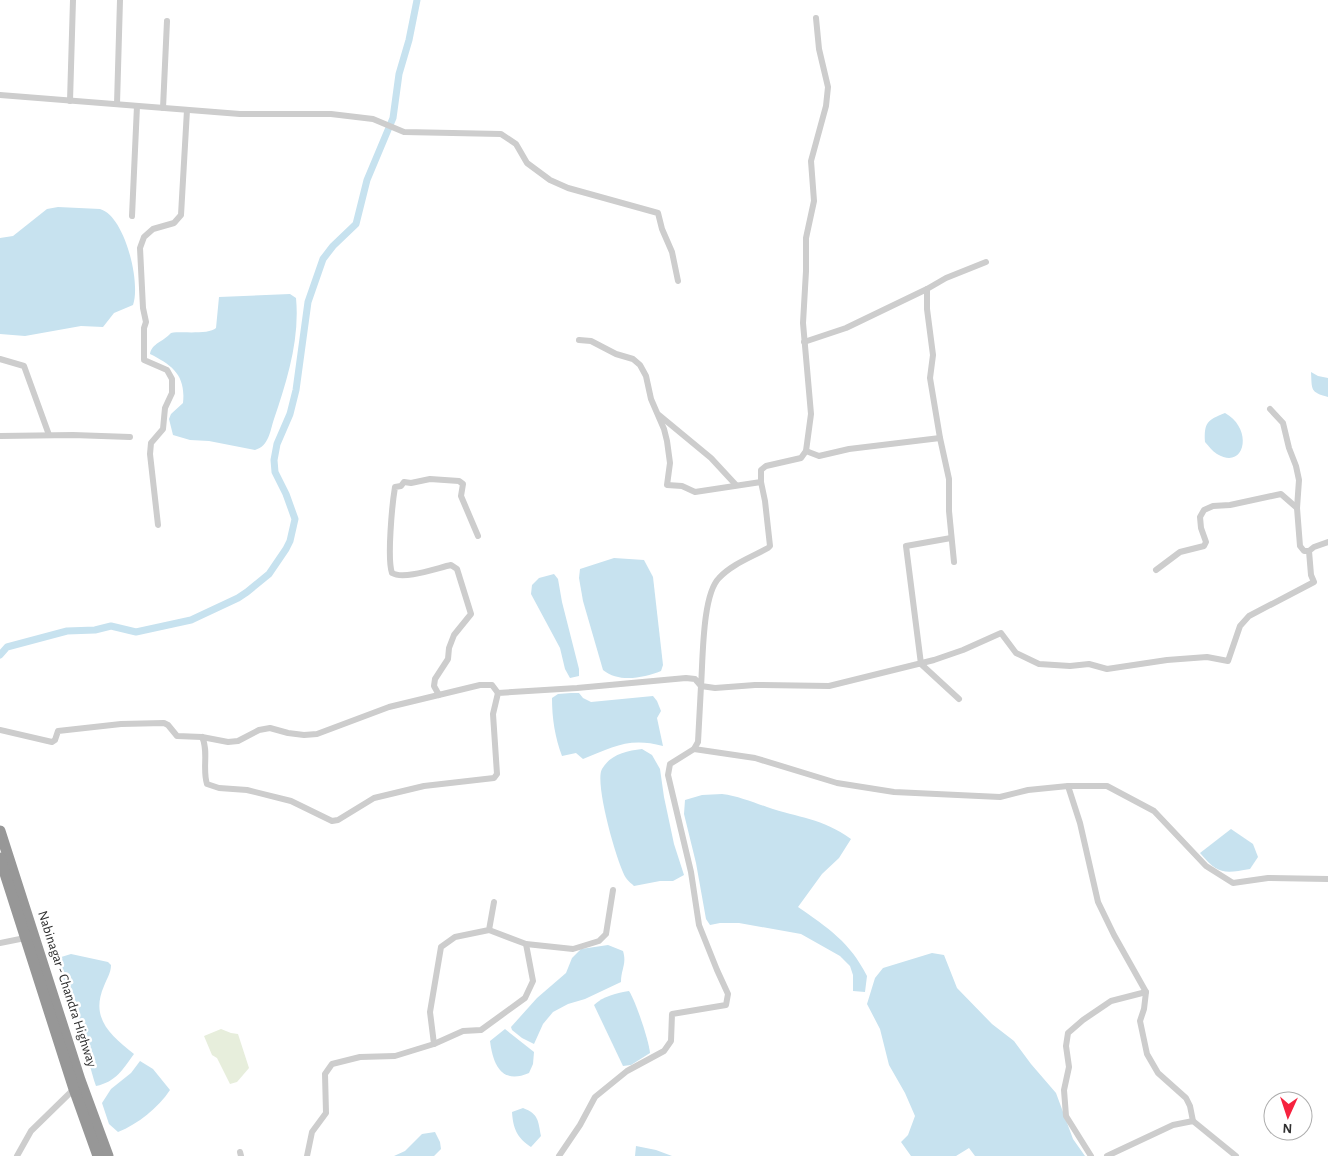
<svg xmlns="http://www.w3.org/2000/svg" width="1328" height="1156" viewBox="0 0 1328 1156" font-family="'Alegreya Sans',sans-serif">
  <rect width="100%" height="100%" fill="#fff"/>
  <path fill="#e7eedc" d="M221,1029L231,1033L238,1034L249,1068L237,1082L230,1084L217,1058L212,1055L204,1036Z"/>
  <g fill="#c7e2ef">
    <path d="M58,207L100,209C125,216 141,283 133,305L114,313L103,327L81,326L25,336L0,334V238L13,236L47,209Z"/>
    <path d="M290,294L296,298C300,339 287,381 274,419C270,431 269,446 255,450L209,441L190,440L173,435L169,419L171,414L183,403C186,375 172,365 150,354C152,343 163,342 171,333C182,331 209,335 216,328L219,297Z"/>
    <path d="M1311,372L1318,376L1328,378V397C1310,392 1312,390 1311,372Z"/>
    <path d="M1225,413C1254,429 1245,471 1217,454C1212,451 1209,446 1205,442C1204,423 1207,420 1225,413Z"/>
    <path d="M614,558L644,560L653,577L663,665L661,671C643,678 619,683 603,670L583,601L579,578L580,569Z"/>
    <path d="M554,574L558,579L562,602L579,669V676L570,678L565,669L560,648L531,594L532,585L539,578Z"/>
    <path d="M571,693H579L583,698L591,702L653,696L657,701L661,711L657,718L663,746C629,737 613,747 583,759L576,753L562,756C555,737 552,719 552,698L558,694Z"/>
    <path d="M642,749L652,755L660,769L664,797L674,844L684,875L673,881H660L634,886C632,884 628,881 626,878C617,864 594,782 602,769C611,754 626,751 642,749Z"/>
    <path d="M722,794C738,796 752,802 767,807C799,818 822,818 851,839L839,858L822,874L798,907C828,928 850,942 867,976L865,992L853,991V975L850,966L840,956L801,934L739,923H720L710,925L706,919L696,863L684,814L685,800L702,795Z"/>
    <path d="M1231,829L1253,844L1258,857L1250,869C1223,874 1218,874 1200,853Z"/>
    <path d="M608,945L623,951C627,964 621,969 621,982L585,999L568,1004L553,1012L543,1024L534,1044L522,1038L512,1030L511,1027L537,998L566,973L572,958L581,949Z"/>
    <path d="M932,953L944,955L957,988L992,1024L1014,1041L1031,1064L1056,1093L1073,1139L1085,1156H975L969,1148L956,1156H911L901,1142L908,1135L915,1116L905,1093L889,1065L880,1029L867,1004L875,978L883,968Z"/>
    <path d="M71,954L108,962L111,965C111,973 107,978 104,986C90,1018 110,1035 134,1054C123,1069 116,1082 96,1086C93,1079 92,1071 89,1064C77,1033 60,991 58,958Z"/>
    <path d="M629,991C636,1002 649,1041 650,1053L631,1065L623,1066L594,1005C603,996 617,993 629,991Z"/>
    <path d="M505,1029L534,1052L533,1064L529,1073C501,1085 493,1064 490,1041Z"/>
    <path d="M140,1061L153,1069L170,1090C158,1108 138,1124 118,1132L109,1124L102,1103L111,1089L131,1073Z"/>
    <path d="M523,1108C539,1114 538,1121 541,1136L531,1147C517,1138 513,1128 512,1112Z"/>
    <path d="M435,1132L440,1142L441,1149L434,1156H394L405,1151L422,1134Z"/>
    <path d="M636,1146L656,1150L672,1156H635Z"/>
  </g>
  <g fill="none" stroke-linecap="round" stroke-linejoin="round">
    <path stroke="#c7e2ef" stroke-width="7" d="M0,655L7,647L67,631L95,630L111,626L136,632L191,620L238,598L247,592L269,574L286,549L290,541L295,519L286,494L275,472L274,460L277,444L290,414L296,390L308,302L323,259L333,246L356,224L367,180L393,118L399,74L409,40L417,0"/>
    <g stroke="#cdcdcd" stroke-width="6">
      <path d="M0,95L240,114H331L373,119L404,132L501,134L516,144L527,163L550,180L568,188L658,213L662,229L672,252L678,281"/>
      <path d="M70,101L73,0"/>
      <path d="M117,104L120,0"/>
      <path d="M163,108L167,21"/>
      <path d="M132,216L137,106"/>
      <path d="M579,340L591,341L616,354L633,359L640,365L646,376L651,399L664,429L667,441L670,463L667,485L682,486L695,492L761,482"/>
      <path d="M804,342L846,328L927,289"/>
      <path d="M0,359L24,366L49,435"/>
      <path d="M1270,409L1283,423L1289,448L1296,466L1299,480L1297,508"/>
      <path d="M659,415L711,458L736,485"/>
      <path d="M0,436L73,435L130,437"/>
      <path d="M806,451L819,456L849,449L940,438"/>
      <path d="M158,525L150,454L151,443L163,429L165,408L172,393V379L167,370L144,360V328L146,322L143,308L140,248L144,237L153,229L174,223L181,215L187,110"/>
      <path d="M951,538L906,546L921,664L959,699"/>
      <path d="M954,562L949,511V479L940,438L930,378L933,355L927,309V289L946,278L986,262"/>
      <path d="M1156,570L1180,552L1204,546L1206,542L1201,528L1200,517L1204,510L1213,506L1230,505L1281,494L1297,508L1300,546L1304,551H1309"/>
      <path d="M439,695L434,686L435,679L448,659L449,648L454,635L471,614L457,569L451,565C437,568 404,580 392,573C387,559 392,505 395,487L401,486L404,482L411,483L430,479L459,481L463,484L461,496L478,536"/>
      <path d="M0,730L52,742L55,740L58,731L121,724L164,723L168,725L177,736L202,737L228,742L238,741L259,730L270,728L288,733L304,735L317,734L389,707L480,685H492L498,693"/>
      <path d="M202,737C209,751 202,769 207,784L219,788L247,790L291,801L332,821L338,820L374,798L424,786L494,778L497,774L493,714L498,693L577,688L686,678L695,679L701,686C703,660 702,595 719,578C732,564 752,557 768,548L770,546L765,501L761,482V470L766,466L801,458L806,451L811,414L803,323L806,271V238L814,201L811,161L826,106L828,87L819,49L816,18"/>
      <path d="M694,749L755,758L837,783L894,792L1000,797L1028,790L1068,786H1107L1154,811L1206,866L1233,883L1268,878L1328,879"/>
      <path d="M1068,786L1080,823L1098,902L1114,935L1146,992L1144,1009L1140,1021L1147,1054L1158,1073L1186,1098L1190,1106L1193,1121"/>
      <path d="M489,930L526,944L573,949L599,941L606,934L613,890"/>
      <path d="M0,943L25,938"/>
      <path d="M434,1044L463,1031L481,1030L525,998L533,981L526,944"/>
      <path d="M240,1152L241,1156"/>
      <path d="M17,1156L31,1131L74,1089"/>
      <path d="M307,1156L312,1132L326,1113L325,1074L332,1064L360,1057L395,1056L434,1044L430,1012L441,947L455,937L489,930L494,902"/>
      <path d="M559,1156L580,1125L595,1097L627,1071L664,1051L671,1041L672,1014L726,1005L728,994L717,970L699,925L691,872L668,775L670,764L694,749L698,742L701,686L715,688L755,685L829,686L934,660L963,650L1001,633L1016,653L1039,664L1070,666L1089,664L1107,669L1167,660L1207,657L1228,661L1240,626L1249,616L1314,582L1311,575L1309,551L1314,547L1328,542"/>
      <path d="M1091,1156L1066,1116L1064,1090L1069,1067L1066,1046L1068,1033L1083,1020L1111,1001L1146,992"/>
      <path d="M1107,1156L1173,1125L1193,1121L1236,1156"/>
    </g>
    <g stroke="#979797" stroke-width="11">
      <path d="M0,831L80,1080L108,1156"/>
      <path d="M0,858L74,1089L98,1156"/>
    </g>
  </g>
  <g text-anchor="middle" dominant-baseline="central" stroke-width="5" stroke-linejoin="round" paint-order="stroke">
    <g font-size="14" fill="#303030" stroke="#fff">
      <text transform="translate(67 989) rotate(72)">Nabinagar - Chandra Highway</text>
    </g>
  </g>
  <g transform="translate(1288 1116) rotate(183)"><circle r="24" fill="#ffffff" stroke="#acacac"/>
  <path d="M0-4L9 19L0 12L-9 19Z" fill="#f6223e"/>
  <text y="-8" font-size="14" font-weight="bold" text-anchor="middle" fill="#303030">N</text>
  </g>
</svg>
